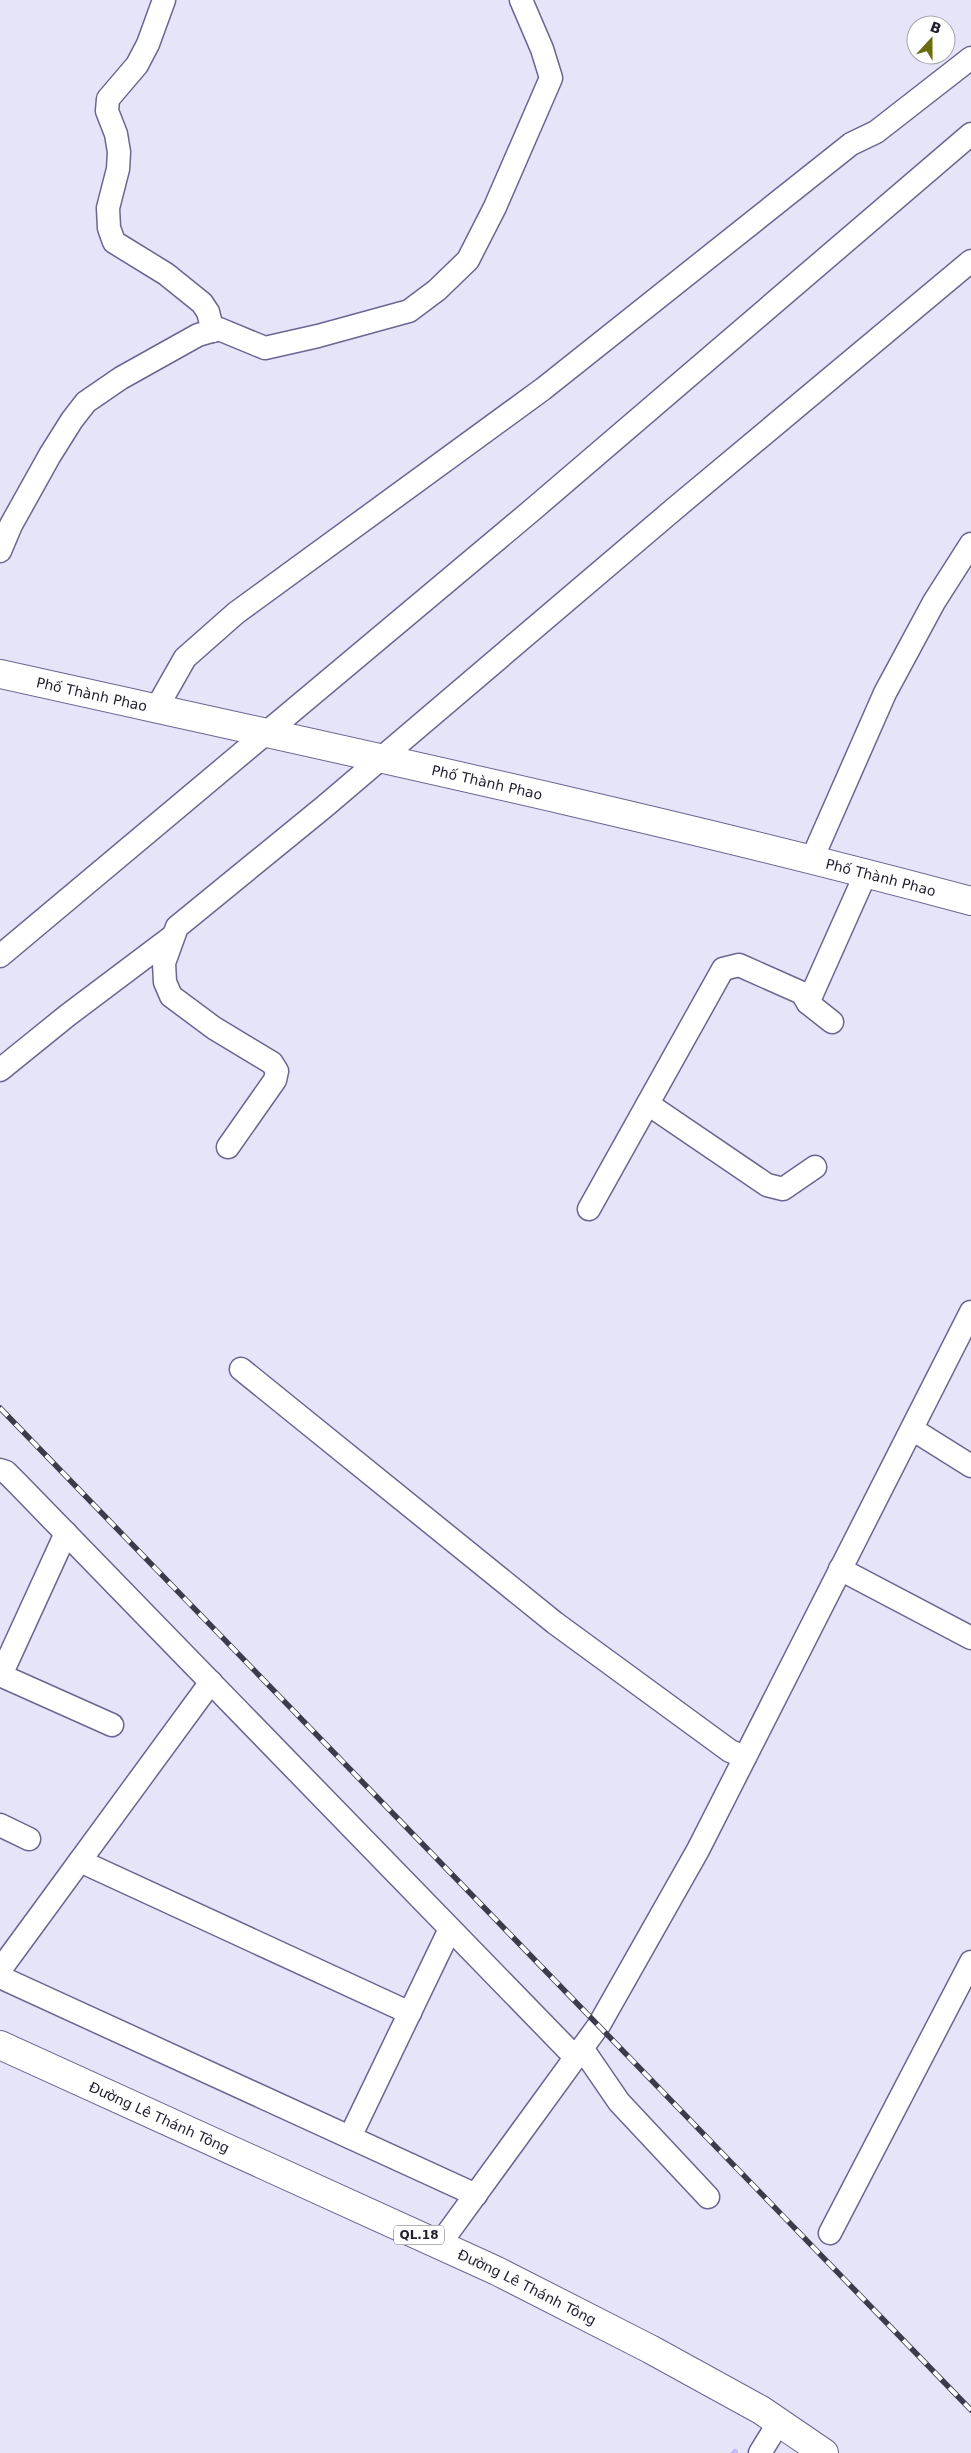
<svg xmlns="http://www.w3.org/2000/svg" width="971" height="2453" viewBox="0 0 971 2453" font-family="'DejaVu Sans',sans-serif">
  <rect width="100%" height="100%" fill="#e6e4f9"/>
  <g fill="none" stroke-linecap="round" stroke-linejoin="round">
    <path stroke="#c2b9fb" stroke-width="6" d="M734,2453L735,2452"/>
    <g stroke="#6b6591" stroke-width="25">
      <g id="minor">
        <path d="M164,0L148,44L137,65L108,99L107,111L116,134L119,152L118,169L108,208L109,228L114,242L166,274L202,303L208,312L213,331"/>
        <path d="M0,551L11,525L50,455L72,420L86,402L121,378L198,335L219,329L265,348L318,336L409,311L437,290L468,260L495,207L551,78L542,49L521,0"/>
        <path d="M156,709L185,658L236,613L543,389L851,144L876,132L971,58"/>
        <path d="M812,859L885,693L934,602L971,544"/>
        <path d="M0,956L531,511L971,134"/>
        <path d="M808,1003L866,873"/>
        <path d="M0,1070L68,1015L173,936"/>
        <path d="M648,1104L767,1185L783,1189L815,1167"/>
        <path d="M228,1147L275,1080L277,1071L272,1063L214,1028L171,996L165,982L164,963L177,927L324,807L673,510L971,261"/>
        <path d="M589,1209L723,969L739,965L802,993L808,1003L832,1022"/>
        <path d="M241,1369L555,1623L730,1751L745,1757"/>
        <path d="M912,1429L971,1466"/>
        <path d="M0,1470L6,1472L18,1484L576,2058"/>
        <path d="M840,1569L971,1638"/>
        <path d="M0,1675L112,1725"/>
        <path d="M1,1675L66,1533"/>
        <path d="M0,1825L29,1839"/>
        <path d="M80,1861L410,2013"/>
        <path d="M0,1970L211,1682"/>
        <path d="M0,1977L476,2195"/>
        <path d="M582,2048L619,2102L708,2197"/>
        <path d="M350,2137L450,1929"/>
        <path d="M830,2233L971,1962"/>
        <path d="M439,2245L599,2025L698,1850L971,1312"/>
        <path d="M760,2453L779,2422"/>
      </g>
    </g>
    <g stroke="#6b6591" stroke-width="30">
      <g id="tertiary">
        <path id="s1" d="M0,674C324,746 650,815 971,901"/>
      </g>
    </g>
    <g stroke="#6b6591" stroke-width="30">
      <g id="trunk">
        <path id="s2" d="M0,2045L497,2271L650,2349L761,2410L824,2453"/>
      </g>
    </g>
    <use href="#minor" stroke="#fff" stroke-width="22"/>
    <use href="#tertiary" stroke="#fff" stroke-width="28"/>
    <use href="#trunk" stroke="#fff" stroke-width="28"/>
    <g stroke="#3d3a4c" stroke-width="5.5">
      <path id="rail" d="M0,1408L971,2410"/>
    </g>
    <use href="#rail" stroke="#fff" stroke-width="4" stroke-dasharray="11" stroke-linecap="butt"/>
  </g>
  <g text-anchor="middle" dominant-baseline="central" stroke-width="5" stroke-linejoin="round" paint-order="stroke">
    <rect fill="#fff" stroke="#64626e" stroke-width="1" x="394" y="2225.5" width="50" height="19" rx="4"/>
    <g font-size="12" font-weight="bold" fill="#211e30">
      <text x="419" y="2235">QL.18</text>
    </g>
    <g font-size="14" fill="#211e30" stroke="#fff">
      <text stroke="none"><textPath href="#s1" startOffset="94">Phố Thành Phao</textPath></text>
      <text stroke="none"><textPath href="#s1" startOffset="499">Phố Thành Phao</textPath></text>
      <text stroke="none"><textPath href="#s1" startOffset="904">Phố Thành Phao</textPath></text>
      <text stroke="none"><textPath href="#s2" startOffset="175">Đường Lê Thánh Tông</textPath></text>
      <text stroke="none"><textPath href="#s2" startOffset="580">Đường Lê Thánh Tông</textPath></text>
    </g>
  </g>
  <g transform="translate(931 40) rotate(21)"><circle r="24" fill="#ffffff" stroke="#a6a5ac"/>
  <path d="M0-4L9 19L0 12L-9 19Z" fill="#6b6c0d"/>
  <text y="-8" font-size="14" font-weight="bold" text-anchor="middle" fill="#211e30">B</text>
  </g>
</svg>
